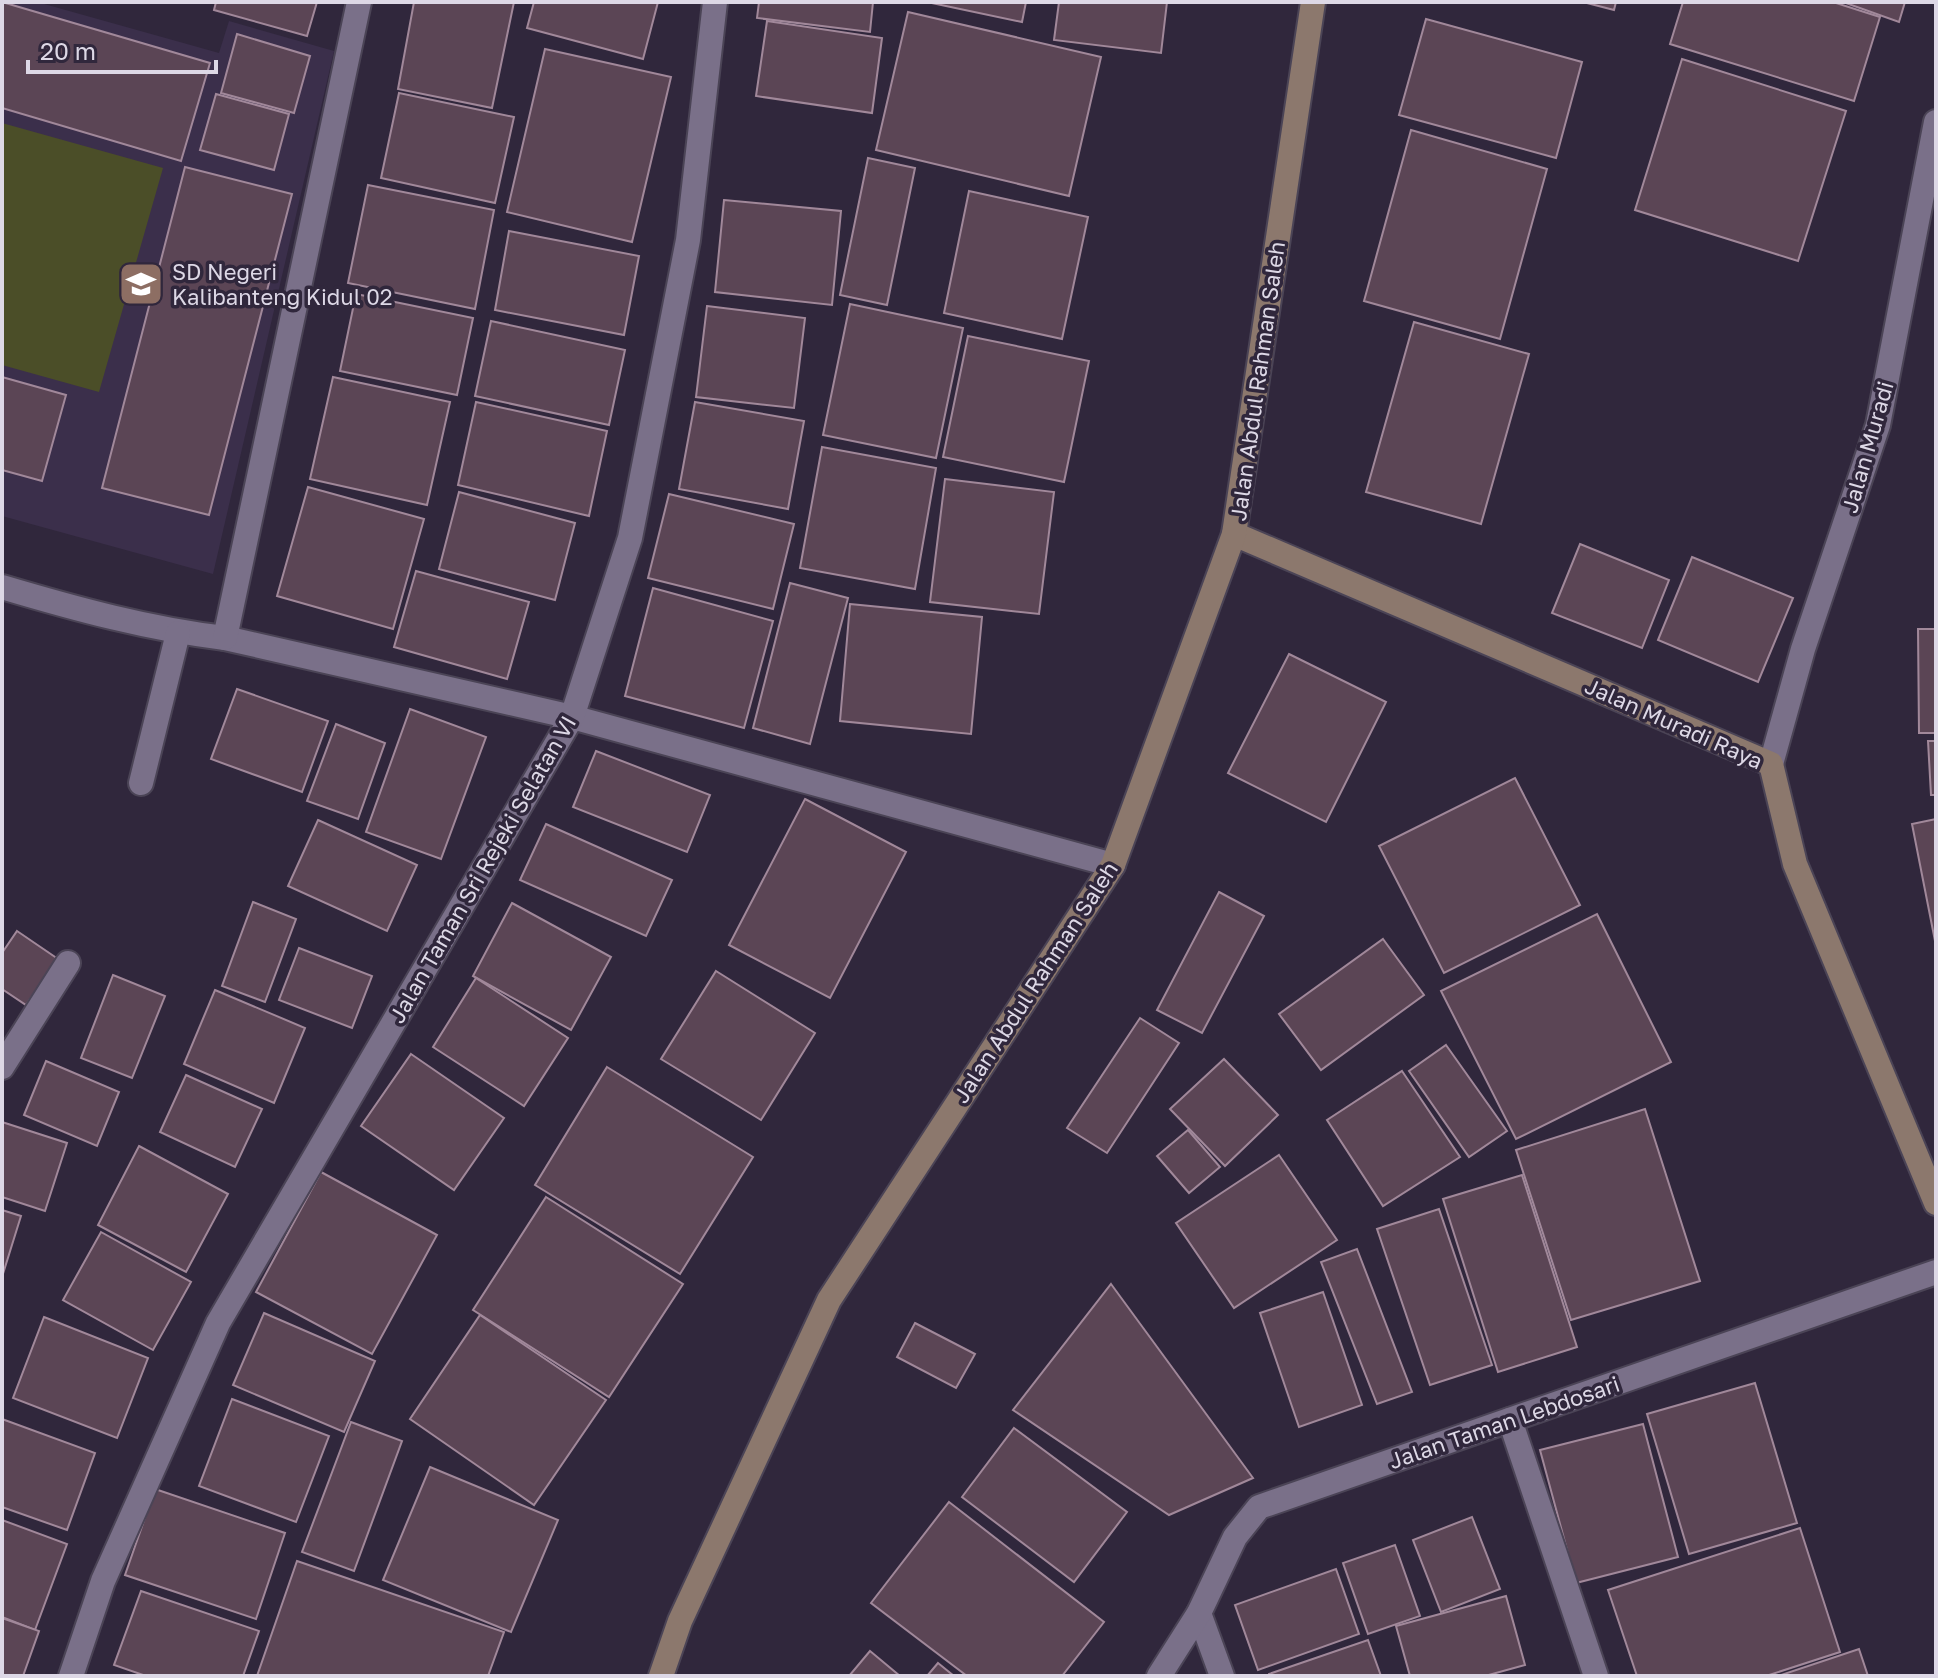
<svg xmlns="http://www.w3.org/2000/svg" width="1938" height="1678" viewBox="0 0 1938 1678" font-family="'Golos Text',sans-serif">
  <rect width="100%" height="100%" fill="#30273c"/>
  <path fill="#3b2f4b" d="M2,2H37L219,53L229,21L334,51L213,574L2,516Z"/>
  <path fill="#4b4e28" d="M2,123L163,168L99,392L2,365Z"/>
  <g fill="#5b4555" stroke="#a1889a" stroke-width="2">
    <path d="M2,2L210,63L181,161L2,108Z"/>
    <path d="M216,2H317L307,36L214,10Z"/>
    <path d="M414,2H514L492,108L398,89Z"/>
    <path d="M534,2H658L643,59L527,28Z"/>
    <path d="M759,2H873L870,32L757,18Z"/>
    <path d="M927,2H1026L1022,22Z"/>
    <path d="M1059,2H1167L1161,53L1054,40Z"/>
    <path d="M1583,2H1616L1614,10Z"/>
    <path d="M1683,2H1833L1880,17L1854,101L1670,44Z"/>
    <path d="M1843,2H1905L1899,22Z"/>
    <path d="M908,12L1101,57L1069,196L876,150Z"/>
    <path d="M1426,19L1582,62L1556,158L1399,115Z"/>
    <path d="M767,21L882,38L872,113L756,96Z"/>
    <path d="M237,34L310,56L294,113L221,93Z"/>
    <path d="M545,49L671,77L632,242L507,212Z"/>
    <path d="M1682,59L1846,111L1798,261L1635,210Z"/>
    <path d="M399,93L514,117L495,203L381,178Z"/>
    <path d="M216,94L289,114L274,170L200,150Z"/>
    <path d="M1411,130L1547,169L1500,339L1364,301Z"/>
    <path d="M868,158L915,168L887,305L840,295Z"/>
    <path d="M185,167L292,194L209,515L102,488Z"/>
    <path d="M368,185L494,210L475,309L348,283Z"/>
    <path d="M969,191L1088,217L1062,339L944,313Z"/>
    <path d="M724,200L841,211L832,305L715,292Z"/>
    <path d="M509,231L639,256L624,335L495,310Z"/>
    <path d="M356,294L473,318L457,395L340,371Z"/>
    <path d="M850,304L963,328L936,458L823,435Z"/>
    <path d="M707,306L805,318L794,408L696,397Z"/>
    <path d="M491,321L625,350L609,425L475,396Z"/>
    <path d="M1414,322L1529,354L1481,524L1366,492Z"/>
    <path d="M968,336L1089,361L1064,482L943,457Z"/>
    <path d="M2,377L66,395L42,481L2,470Z"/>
    <path d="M333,377L450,402L427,505L310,479Z"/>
    <path d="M476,402L607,431L589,516L458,485Z"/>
    <path d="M695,402L804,421L788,509L679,489Z"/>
    <path d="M822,447L936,468L915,589L800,568Z"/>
    <path d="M945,479L1054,492L1039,614L930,602Z"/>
    <path d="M308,487L424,519L393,629L277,596Z"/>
    <path d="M459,492L575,523L555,600L439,569Z"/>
    <path d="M669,494L794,524L773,609L648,578Z"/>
    <path d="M1580,544L1669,580L1642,648L1552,613Z"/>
    <path d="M1692,557L1793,598L1758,682L1658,640Z"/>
    <path d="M416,571L529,602L507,679L394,647Z"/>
    <path d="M790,583L848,598L810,744L753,728Z"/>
    <path d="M653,588L773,621L744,728L625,696Z"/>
    <path d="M850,604L982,617L971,734L840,721Z"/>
    <path d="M1918,629H1936V733H1919Z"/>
    <path d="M1289,654L1386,702L1326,822L1228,773Z"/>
    <path d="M237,689L328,721L302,792L211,759Z"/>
    <path d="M410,709L486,737L441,859L366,832Z"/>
    <path d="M336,724L385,743L358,819L307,801Z"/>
    <path d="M1928,741H1936V795H1931Z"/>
    <path d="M596,751L710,795L687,852L573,807Z"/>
    <path d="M1515,778L1580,905L1444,973L1379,846Z"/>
    <path d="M805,799L906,852L830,998L729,945Z"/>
    <path d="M1936,819V946L1912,824Z"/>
    <path d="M318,820L417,865L387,931L288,886Z"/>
    <path d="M546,824L672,880L646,936L520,880Z"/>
    <path d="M1219,892L1264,916L1202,1033L1157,1010Z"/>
    <path d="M253,902L296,919L265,1002L222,986Z"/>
    <path d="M512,903L611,957L571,1030L473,976Z"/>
    <path d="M1597,914L1671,1062L1516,1139L1441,991Z"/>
    <path d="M17,931L58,959L26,1005L2,989V953Z"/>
    <path d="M1383,939L1424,995L1321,1070L1279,1014Z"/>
    <path d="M299,948L372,976L352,1028L279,1000Z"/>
    <path d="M716,971L815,1033L761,1120L661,1059Z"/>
    <path d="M113,975L165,996L132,1078L81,1058Z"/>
    <path d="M476,978L568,1038L524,1106L433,1047Z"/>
    <path d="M215,990L305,1028L274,1103L184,1064Z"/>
    <path d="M1140,1018L1179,1043L1107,1153L1067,1128Z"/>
    <path d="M1446,1045L1507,1131L1469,1157L1409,1071Z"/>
    <path d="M411,1054L504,1118L454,1190L361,1126Z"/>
    <path d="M1224,1059L1278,1115L1225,1166L1170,1109Z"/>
    <path d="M46,1061L119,1092L97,1146L24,1115Z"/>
    <path d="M607,1067L753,1157L680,1274L535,1185Z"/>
    <path d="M1402,1071L1460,1157L1383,1206L1327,1120Z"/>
    <path d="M186,1075L262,1109L235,1167L160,1132Z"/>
    <path d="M1645,1109L1700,1281L1571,1320L1516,1150Z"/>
    <path d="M2,1122L67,1143L45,1211L2,1197Z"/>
    <path d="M1188,1130L1220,1167L1189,1193L1157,1156Z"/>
    <path d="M139,1146L228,1194L186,1272L98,1225Z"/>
    <path d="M1279,1155L1337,1240L1234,1308L1176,1223Z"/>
    <path d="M321,1172L437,1235L372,1354L256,1292Z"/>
    <path d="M1522,1175L1577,1347L1498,1372L1443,1199Z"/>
    <path d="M546,1197L683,1284L609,1397L473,1310Z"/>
    <path d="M1439,1209L1492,1365L1430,1385L1377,1229Z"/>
    <path d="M2,1210L21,1216L2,1277Z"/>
    <path d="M101,1232L191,1282L153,1350L63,1300Z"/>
    <path d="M1357,1249L1412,1392L1377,1404L1321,1262Z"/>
    <path d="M1111,1284L1253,1478L1169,1515L1013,1410Z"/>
    <path d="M1323,1292L1362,1405L1299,1427L1260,1313Z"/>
    <path d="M264,1313L375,1361L344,1432L233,1385Z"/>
    <path d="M480,1315L606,1400L534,1505L410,1419Z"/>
    <path d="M44,1317L148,1358L117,1438L13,1398Z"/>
    <path d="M915,1323L975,1354L956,1388L897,1357Z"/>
    <path d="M1755,1383L1797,1523L1689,1554L1647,1414Z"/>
    <path d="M232,1399L329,1436L296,1522L199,1486Z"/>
    <path d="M2,1419L95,1453L67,1530L2,1507Z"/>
    <path d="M351,1422L402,1441L354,1571L302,1552Z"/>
    <path d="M1643,1424L1678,1557L1576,1583L1540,1450Z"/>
    <path d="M1014,1428L1127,1512L1074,1582L962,1497Z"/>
    <path d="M430,1467L558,1520L511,1632L383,1580Z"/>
    <path d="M155,1489L285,1533L256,1619L125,1575Z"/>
    <path d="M949,1502L1104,1622L1062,1676H967L871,1603Z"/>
    <path d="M1472,1517L1500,1589L1441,1612L1413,1540Z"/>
    <path d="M2,1520L67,1544L35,1630L2,1617Z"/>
    <path d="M1800,1528L1840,1652L1766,1676H1637L1608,1590Z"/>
    <path d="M1395,1545L1420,1616L1368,1634L1343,1563Z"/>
    <path d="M297,1561L504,1632L488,1676H257Z"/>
    <path d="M1336,1569L1359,1634L1258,1670L1235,1605Z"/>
    <path d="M141,1591L259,1631L243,1676H146L114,1665Z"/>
    <path d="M1506,1596L1525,1665L1485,1676H1410L1396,1626Z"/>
    <path d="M2,1618L39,1631L23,1676H2Z"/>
    <path d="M1368,1640L1381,1676H1269V1674Z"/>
    <path d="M1859,1649L1868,1676H1778Z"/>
    <path d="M870,1651L900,1676H849Z"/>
    <path d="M938,1663L954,1676H927Z"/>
  </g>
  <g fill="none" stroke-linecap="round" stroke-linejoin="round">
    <g stroke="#4b4456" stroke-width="28">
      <g id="street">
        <path d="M2,587C76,609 149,629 225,638L572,717L1113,865"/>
        <path d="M225,638L359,2"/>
        <path d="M1771,764L1803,649L1878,425L1936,122"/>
        <path d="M141,783L178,633"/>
        <path d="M2,1067L68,963"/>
        <path d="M1510,1420L1596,1676"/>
        <path d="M1199,1613L1222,1676"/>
        <path d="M71,1676L103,1581L218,1323L572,717L630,538L688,240L715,2"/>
        <path d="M1159,1676L1199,1613L1235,1537L1259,1507L1936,1272"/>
      </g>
    </g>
    <g stroke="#4b4456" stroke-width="28">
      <g id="secondary">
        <path d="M1234,534L1771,764L1795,864L1936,1203"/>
        <path d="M661,1676L680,1621L829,1300L1113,865L1234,534L1313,2"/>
      </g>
    </g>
    <use href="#street" stroke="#7a7089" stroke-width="24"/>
    <use href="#secondary" stroke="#8c786d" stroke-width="24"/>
  </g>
  <defs>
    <g id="school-square" transform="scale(2.3)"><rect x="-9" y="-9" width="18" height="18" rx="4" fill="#8d6e63" stroke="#30273c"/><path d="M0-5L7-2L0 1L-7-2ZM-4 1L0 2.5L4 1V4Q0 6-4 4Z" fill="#fff"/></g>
  </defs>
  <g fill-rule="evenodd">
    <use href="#school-square" x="141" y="284"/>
  </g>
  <g text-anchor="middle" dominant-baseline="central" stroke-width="7" stroke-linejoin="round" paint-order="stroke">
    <g font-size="22" fill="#ddd8e6" stroke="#30273c" text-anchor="start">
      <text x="172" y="271">SD Negeri<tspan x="172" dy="25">Kalibanteng Kidul 02</tspan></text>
    </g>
    <g font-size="22" fill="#ddd8e6" stroke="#30273c">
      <text transform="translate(1257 381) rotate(-82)">Jalan Abdul Rahman Saleh</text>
      <text transform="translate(1867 447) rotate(-74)">Jalan Muradi</text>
      <text transform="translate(1674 723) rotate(24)">Jalan Muradi Raya</text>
      <text transform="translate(482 869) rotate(-60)">Jalan Taman Sri Rejeki Selatan VI</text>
      <text transform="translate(1035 982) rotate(-57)">Jalan Abdul Rahman Saleh</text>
      <text transform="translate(1504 1422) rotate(-19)">Jalan Taman Lebdosari</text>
    </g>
  </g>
  <rect width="1938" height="1678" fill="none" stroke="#ddd8e6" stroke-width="8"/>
  <path d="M28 60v12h188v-12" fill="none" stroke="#ddd8e6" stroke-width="4"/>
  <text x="40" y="60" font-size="24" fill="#ddd8e6" stroke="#30273c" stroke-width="6" paint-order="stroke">20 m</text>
</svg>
